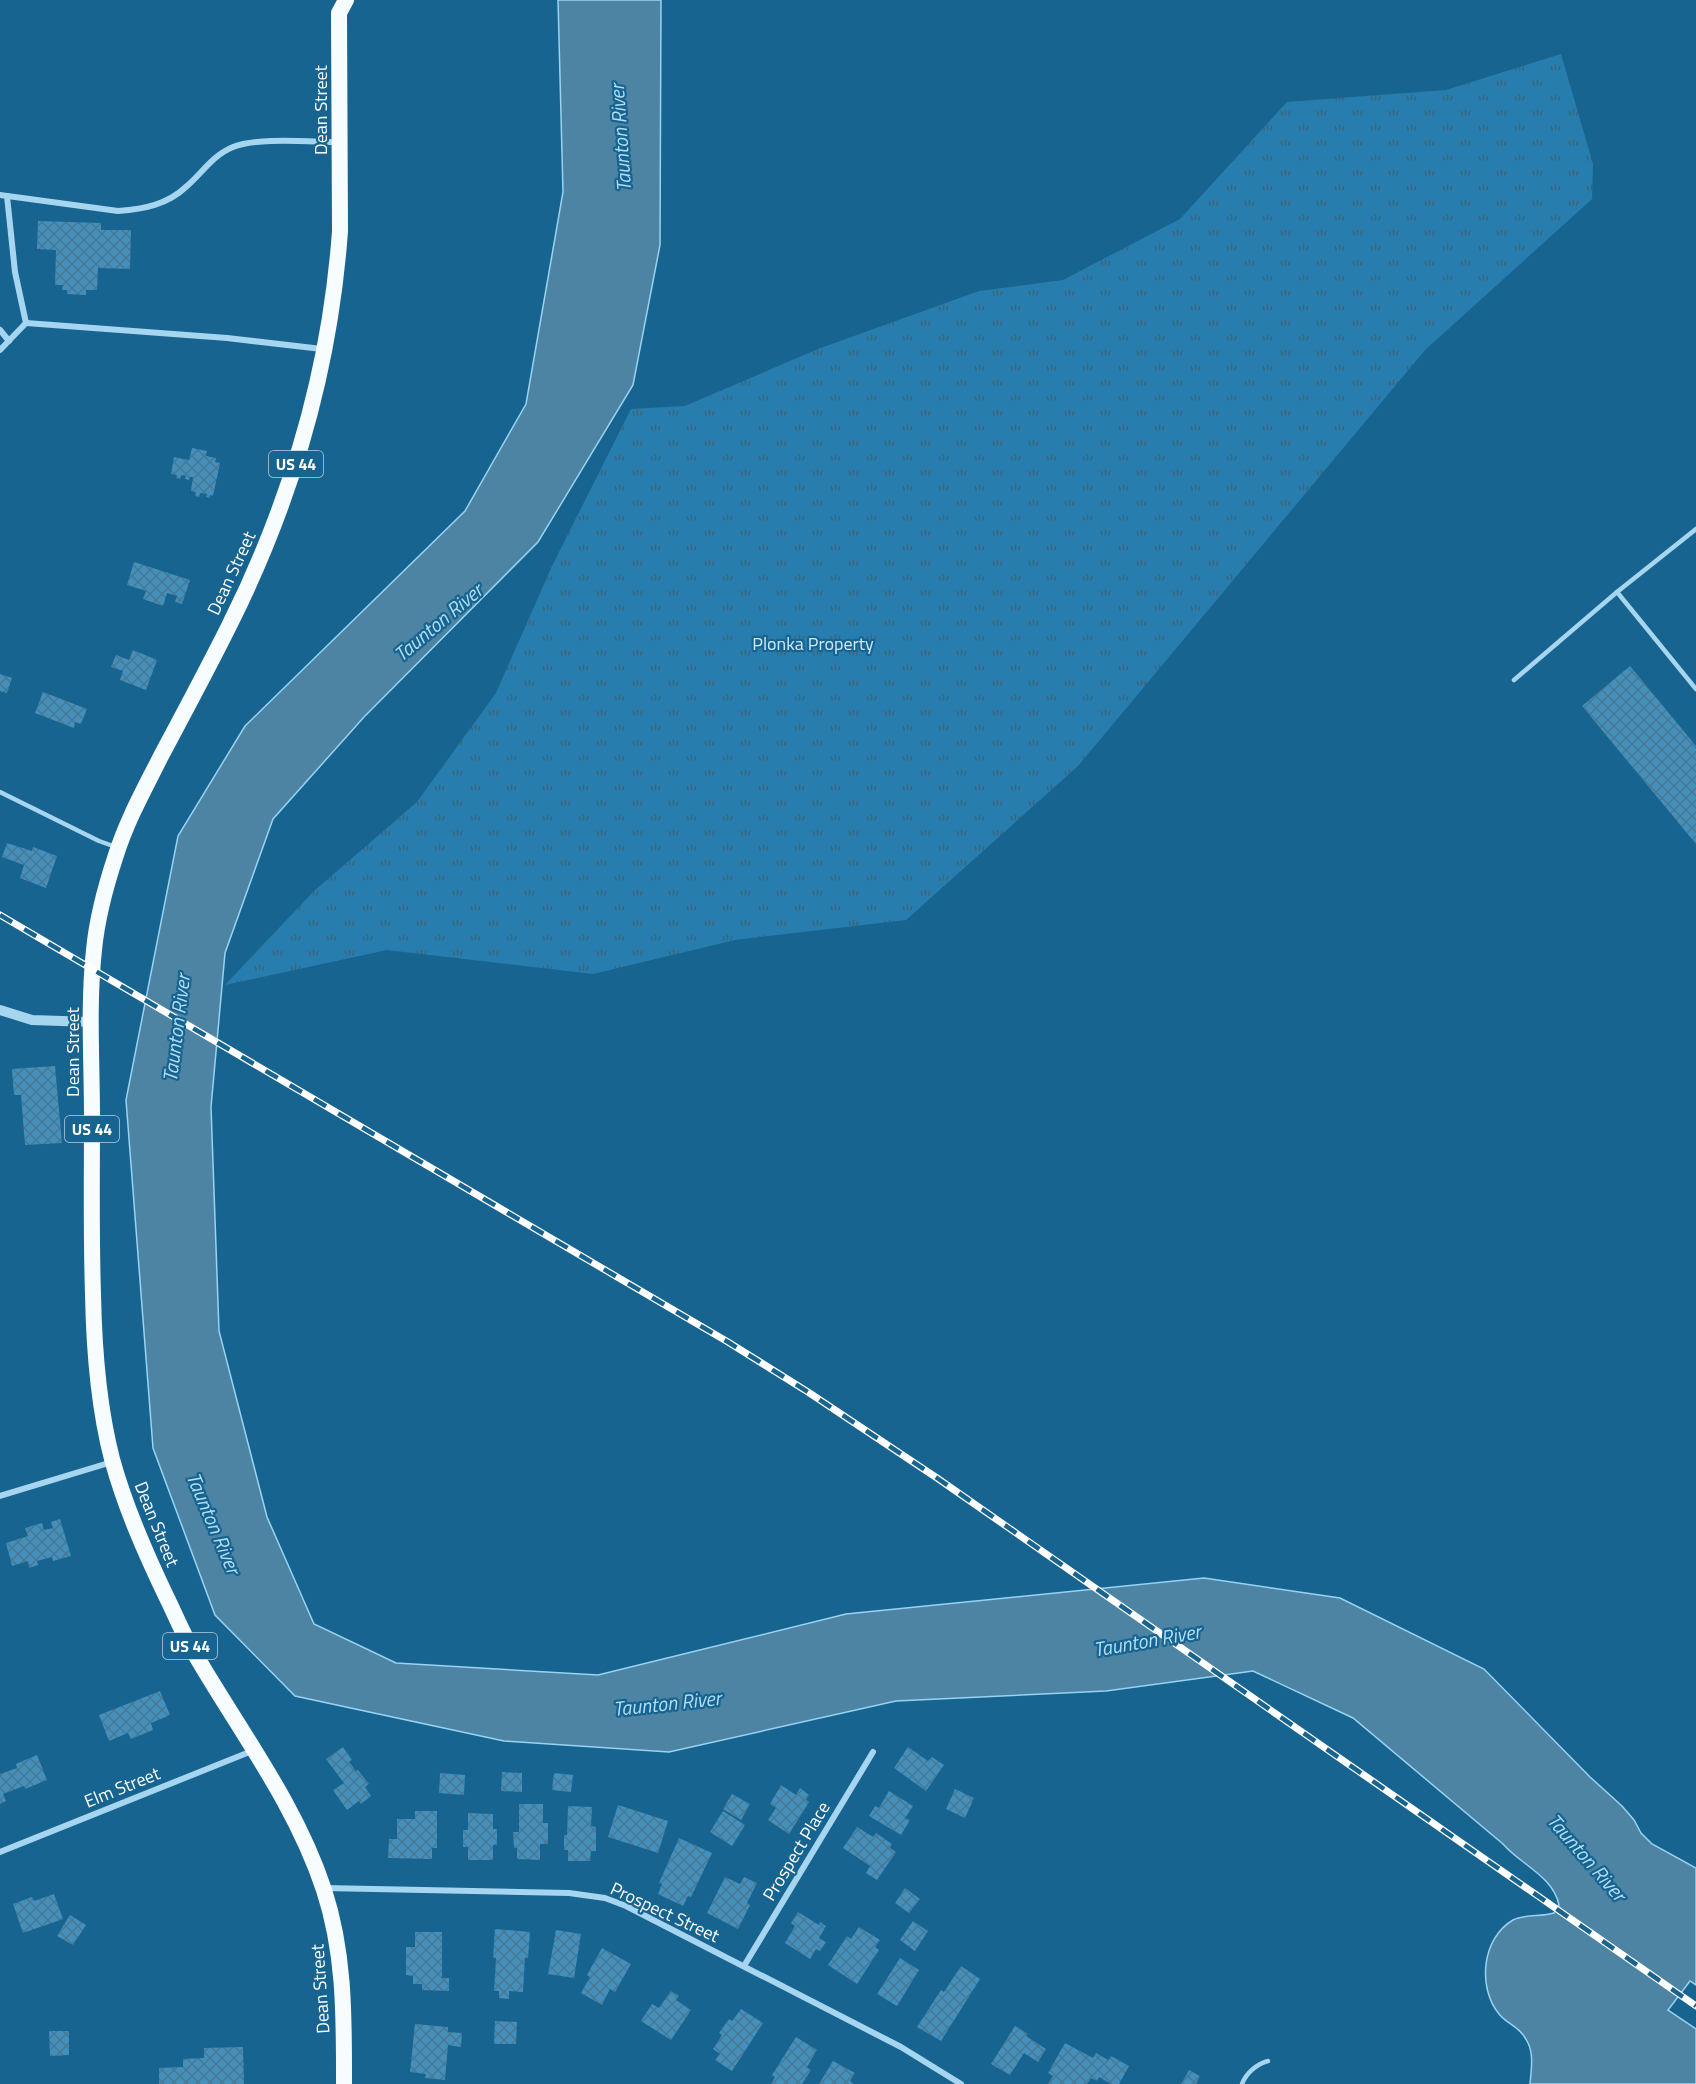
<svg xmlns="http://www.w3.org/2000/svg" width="1696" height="2084" viewBox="0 0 1696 2084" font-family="'Titillium Web',sans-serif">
  <defs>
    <pattern id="grass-tufts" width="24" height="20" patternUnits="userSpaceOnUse" patternTransform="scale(1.5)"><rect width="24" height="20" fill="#277eae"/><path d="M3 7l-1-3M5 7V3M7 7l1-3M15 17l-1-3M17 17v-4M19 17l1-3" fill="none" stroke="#3a657d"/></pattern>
    <pattern id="building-cross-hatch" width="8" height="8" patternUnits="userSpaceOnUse" patternTransform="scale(1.5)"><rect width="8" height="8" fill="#4490bb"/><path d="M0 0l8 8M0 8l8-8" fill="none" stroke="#477894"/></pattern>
  </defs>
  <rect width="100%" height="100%" fill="#176491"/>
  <path fill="url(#grass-tufts)" d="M1561,54L1593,164L1592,199L1425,350L1078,766L906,920L735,940L593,974L387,950L225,985L314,891L417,802L496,693L552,566L631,409L685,406L818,349L979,291L1063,280L1180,219L1287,102L1446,90Z"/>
  <path fill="#4e84a3" stroke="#98d3f2" stroke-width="1.5" d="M558,0H661L660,245L633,385L538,542L364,717L273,819L225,953L211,1107L219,1331L267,1517L314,1624L396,1663L598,1675L846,1614L1204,1578L1340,1598L1484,1669L1590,1777L1622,1806L1634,1820L1641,1833L1652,1844L1696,1868V1985L1690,1981L1668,2010L1696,2029V2084H1530C1531,2071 1534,2055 1528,2043C1520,2026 1509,2026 1499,2014C1477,1987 1482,1938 1513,1920C1525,1914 1541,1917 1554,1913L1559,1905C1553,1876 1521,1865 1503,1844L1353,1718L1253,1671L1106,1691L896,1701L669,1752L504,1741L295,1696L215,1615L153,1448L126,1100L178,836L245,726L465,511L526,404L563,192Z"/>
  <g fill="url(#building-cross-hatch)">
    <path d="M38,221L101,223V230H131L130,269L98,268L97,290H86V295L67,294V290H62L63,285H55L56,250L37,249Z"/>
    <path d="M192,448L207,451L206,456L216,458L215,462L220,463L213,496L210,495V498L206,497L207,494L200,493L199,497L195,496L196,492L191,491L193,477H190L189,480L185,479L186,476L181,475L180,479L176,478L177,475L171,474L174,457L189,460Z"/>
    <path d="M134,562L190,580L182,604L175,602L177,596L167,593L163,606L143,599L146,591L127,585Z"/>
    <path d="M133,650L157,660L146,690L120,680L123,671L111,667L116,655L129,660Z"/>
    <path d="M1630,666L1696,746V844L1582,706Z"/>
    <path d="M0,674L12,678L7,693L0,691Z"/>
    <path d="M43,692L87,709L81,724L75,722L74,728L35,713Z"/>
    <path d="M7,843L32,851L33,847L57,856L46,888L20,878L24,865L2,857Z"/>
    <path d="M55,1066L62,1143L25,1145L21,1095H14L12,1069Z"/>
    <path d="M60,1519L71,1556L53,1561L52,1557L37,1561L38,1565L29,1568L28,1561L12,1566L6,1543L28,1536L25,1528L42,1523L44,1530L53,1528L51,1522Z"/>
    <path d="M160,1691L170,1715L151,1723L153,1730L131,1739L128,1733L109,1741L99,1715Z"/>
    <path d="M343,1747L352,1760L349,1762L356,1771L358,1770L369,1784L365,1787L371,1796L361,1804L359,1801L347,1810L333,1790L344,1783L326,1759Z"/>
    <path d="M908,1747L928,1761L932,1757L944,1765L926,1791L894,1768Z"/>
    <path d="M37,1755L47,1780L25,1789L24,1786L3,1794L6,1801L0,1804V1774L17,1768L16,1764Z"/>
    <path d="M502,1772L522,1773V1792L501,1791Z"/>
    <path d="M440,1773L465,1775L464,1795L439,1793Z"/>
    <path d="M554,1773L573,1775L571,1792L552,1790Z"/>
    <path d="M781,1785L796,1795L800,1788L809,1795L806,1800L809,1802L789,1834L768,1820L776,1808L770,1804Z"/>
    <path d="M955,1789L974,1798L965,1818L946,1809Z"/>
    <path d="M889,1791L913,1806L905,1818L910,1820L901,1835L869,1816L875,1806L879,1808Z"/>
    <path d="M732,1794L750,1804L741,1820L723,1809Z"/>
    <path d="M519,1804H543V1823H548V1844H540V1860L517,1859V1848H514L513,1832H519Z"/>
    <path d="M618,1805L668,1821L658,1853L608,1837Z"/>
    <path d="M568,1806L592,1807L591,1826L596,1827V1851H591L590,1861H568V1850H564V1835H567Z"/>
    <path d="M415,1811H437V1848H432V1859L388,1858L389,1839H397V1819H415Z"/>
    <path d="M723,1811L745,1825L732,1846L710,1832Z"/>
    <path d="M468,1813L493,1814V1829H497V1845H493V1860H468V1847H463V1830H468Z"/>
    <path d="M857,1827L873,1837L876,1833L892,1844L890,1848L896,1852L877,1880L866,1873L870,1866L843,1848Z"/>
    <path d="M679,1838L712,1853L691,1897L688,1896L683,1906L658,1894L662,1884L659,1883Z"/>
    <path d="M725,1877L740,1884L744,1877L757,1883L747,1903L750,1905L738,1929L707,1913Z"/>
    <path d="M905,1888L920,1899L909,1913L895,1903Z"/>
    <path d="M54,1894L63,1919L23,1933L13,1904L32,1897L34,1901Z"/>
    <path d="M798,1912L819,1925L820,1922L826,1926L819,1938L826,1942L820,1951L816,1949L810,1959L785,1943L795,1926L791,1923Z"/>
    <path d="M70,1915L86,1925L73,1945L57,1936Z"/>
    <path d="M913,1921L928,1931L915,1951L900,1940Z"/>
    <path d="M859,1927L880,1940L875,1947L879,1950L857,1984L828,1965L847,1936L851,1939Z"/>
    <path d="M495,1929L530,1932L528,1958H525L523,1992L509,1991V1999L499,1998V1991H494L496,1958H493Z"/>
    <path d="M556,1930L581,1934L574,1978L548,1974Z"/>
    <path d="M415,1932H442V1978H449V1991L422,1990V1984H413V1976L406,1975V1947H415Z"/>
    <path d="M602,1948L631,1964L615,1992L610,1989L602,2005L581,1993L590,1977L587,1975Z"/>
    <path d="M900,1958L919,1970L897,2006L877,1994Z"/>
    <path d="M961,1966L980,1979L941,2041L917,2027L941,1990L944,1992Z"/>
    <path d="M671,1991L679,1996L676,2000L691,2010L671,2040L641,2021L652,2004L659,2008Z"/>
    <path d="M741,2009L763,2023L732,2071L715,2060L720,2054L713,2049L722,2035L719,2033L729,2019L732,2021Z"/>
    <path d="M495,2021L517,2022L516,2044H494Z"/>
    <path d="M415,2024L448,2027V2032L462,2033L461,2047L448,2045L445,2080L425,2078L426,2074L410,2072Z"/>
    <path d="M1015,2026L1028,2034L1026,2036L1046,2049L1038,2062L1024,2053L1010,2075L991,2064Z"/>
    <path d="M49,2031H69V2055L50,2056Z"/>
    <path d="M796,2037L817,2050L807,2067L811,2070L802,2084H771L775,2077L772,2075Z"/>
    <path d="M1065,2043L1093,2058L1096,2053L1108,2060L1111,2056L1129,2066L1119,2084H1111L1099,2077L1097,2081L1091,2078L1087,2084H1048L1053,2076L1048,2073Z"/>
    <path d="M243,2047L244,2084H159V2068L183,2067V2059L204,2058V2048Z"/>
    <path d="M833,2061L855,2073L850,2081L854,2084H819Z"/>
    <path d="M1189,2070L1200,2076L1196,2084H1181Z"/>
  </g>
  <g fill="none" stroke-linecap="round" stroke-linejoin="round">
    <g stroke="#a6d5f0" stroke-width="4.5">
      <path d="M1696,529L1617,592L1696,689"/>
      <path d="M1514,680L1617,592"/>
      <path d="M0,792L99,841L116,847"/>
      <path d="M1242,2084C1246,2073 1257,2064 1268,2061"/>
    </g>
    <g stroke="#a6d5f0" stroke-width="6">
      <path d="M0,195L118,211C144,209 167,205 187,186C202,173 213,155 233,147C259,137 310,142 340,142"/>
      <path d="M7,196L15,272L26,323"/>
      <path d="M26,323L227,338L322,349"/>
      <path d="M0,330L9,341"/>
      <path d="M0,350L26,323"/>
      <path d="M0,1496L112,1462"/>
      <path d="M0,1852L252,1751"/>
      <path d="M324,1888L569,1893L605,1898L626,1906L901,2047L961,2084"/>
      <path d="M744,1966L873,1752"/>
    </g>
    <path stroke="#a6d5f0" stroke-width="10" d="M0,1010L32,1020L91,1022"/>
    <path stroke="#f7fcff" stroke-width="16" d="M344,2084C344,2018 345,1954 324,1890C295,1802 238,1729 192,1649C182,1632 175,1614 166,1596C145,1552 125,1507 112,1459C98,1405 94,1350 93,1294C91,1235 92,1176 92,1117C92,1062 88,1005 94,950C97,918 106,885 116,855C127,820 145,788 161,756C184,713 207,670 229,626C292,500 330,371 340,231L339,13L346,0"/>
    <g stroke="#fff" stroke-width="7">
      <path id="rail" d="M0,915L728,1342L808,1392L937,1478L1696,2006"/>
    </g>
    <use href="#rail" stroke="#176491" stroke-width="4.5" stroke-dasharray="14" stroke-linecap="butt"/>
  </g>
  <g text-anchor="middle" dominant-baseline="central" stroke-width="4.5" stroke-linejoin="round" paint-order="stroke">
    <g fill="#176491" stroke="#b9d0de" stroke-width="1.5">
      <rect x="269" y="451" width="54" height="26" rx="4.5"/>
      <rect x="65" y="1116" width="54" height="26" rx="4.5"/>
      <rect x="163" y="1633" width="54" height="26" rx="4.5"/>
    </g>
    <g font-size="16" font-weight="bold" fill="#fff">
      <text x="296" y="464">US 44</text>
      <text x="92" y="1129">US 44</text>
      <text x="190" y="1646">US 44</text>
    </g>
    <g font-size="18" fill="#fff" stroke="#176491">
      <text transform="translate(320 110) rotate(-90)">Dean Street</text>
      <text transform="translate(231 573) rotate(-65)">Dean Street</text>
      <text transform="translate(72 1052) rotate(-90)">Dean Street</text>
      <text transform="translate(157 1524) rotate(68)">Dean Street</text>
      <text transform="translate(122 1787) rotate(-22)">Elm Street</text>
      <text transform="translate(796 1851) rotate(-59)">Prospect Place</text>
      <text transform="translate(665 1912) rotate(25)">Prospect Street</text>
      <text transform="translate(320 1989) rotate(-94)">Dean Street</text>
    </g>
    <g font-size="18" fill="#cdebfb" stroke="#176491">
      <text x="813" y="643">Plonka Property</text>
    </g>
    <g font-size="20" font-style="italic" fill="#b2dff7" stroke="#176491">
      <text transform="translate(620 138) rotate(-94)">Taunton River</text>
      <text transform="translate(438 622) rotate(-40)">Taunton River</text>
      <text transform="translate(176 1028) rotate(-83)">Taunton River</text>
      <text transform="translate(214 1523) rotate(67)">Taunton River</text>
      <text transform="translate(1147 1640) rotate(-10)">Taunton River</text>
      <text transform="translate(667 1703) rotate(-6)">Taunton River</text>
      <text transform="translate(1587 1857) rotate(49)">Taunton River</text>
    </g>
  </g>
</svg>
